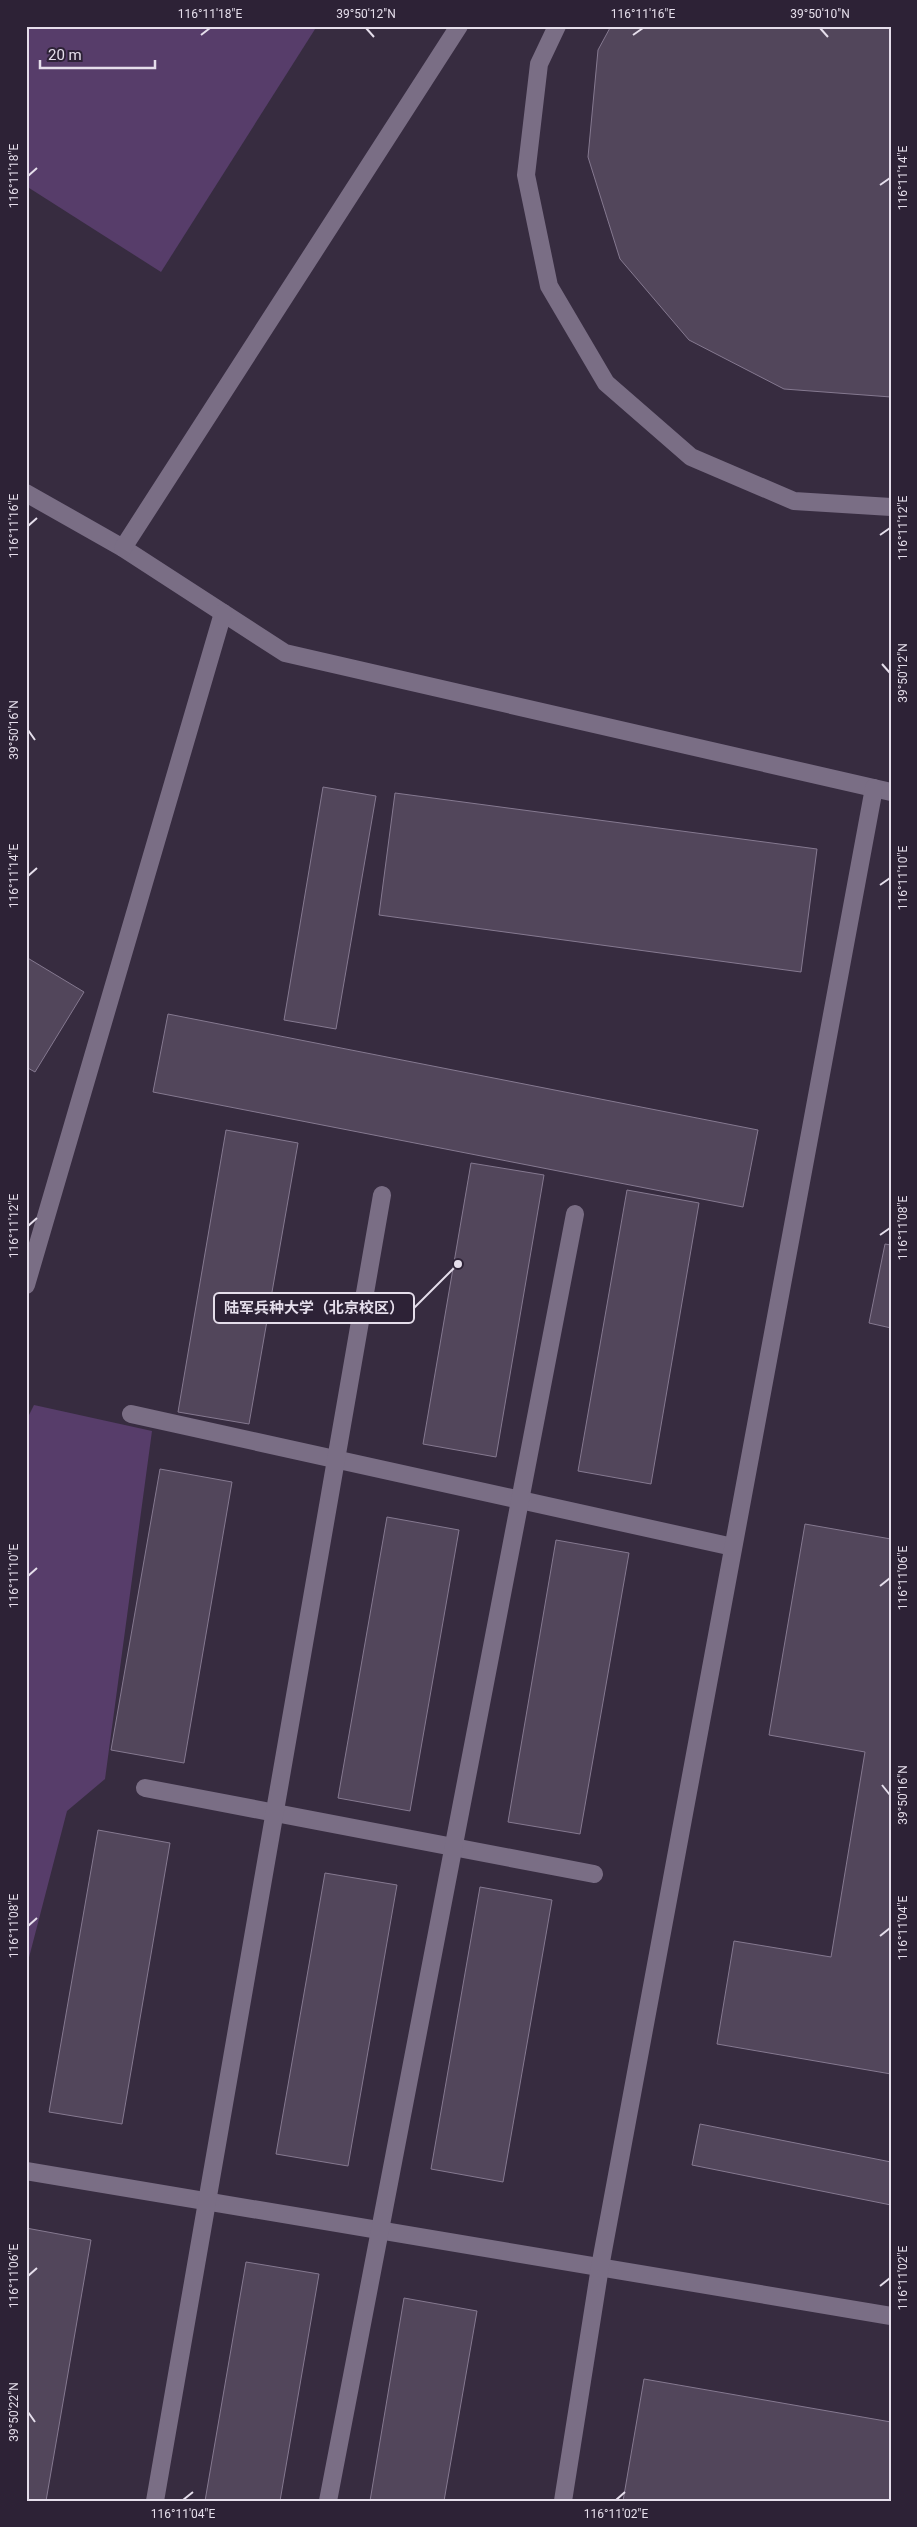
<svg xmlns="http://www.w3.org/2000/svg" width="917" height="2527" viewBox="0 0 917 2527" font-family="Roboto,'Noto Sans SC',sans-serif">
  <rect width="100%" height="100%" fill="#372c40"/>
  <g fill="#573d6a">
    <path d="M26,26H317L161,272L26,186Z"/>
    <path d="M34,1405L152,1431L105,1779L67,1811L26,1969V1421Z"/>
  </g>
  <g fill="#52465b" stroke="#857990">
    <path d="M611,26H891V397L784,389L689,340L620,259L588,157L598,50Z"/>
    <path d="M323,787L376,796L336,1029L284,1020Z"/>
    <path d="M395,793L817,849L801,972L379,915Z"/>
    <path d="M26,957L84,992L35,1072L26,1067Z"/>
    <path d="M168,1014L758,1130L743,1207L153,1092Z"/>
    <path d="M226,1130L298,1143L249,1424L178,1412Z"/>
    <path d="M471,1163L544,1175L496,1457L423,1444Z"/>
    <path d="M627,1190L699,1203L651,1484L578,1471Z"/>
    <path d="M885,1244L891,1245V1328L869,1323Z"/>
    <path d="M160,1469L232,1482L184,1763L111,1750Z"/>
    <path d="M387,1517L459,1530L410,1811L338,1798Z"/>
    <path d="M805,1524L891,1539V2074L717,2044L734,1941L831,1957L865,1752L769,1735Z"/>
    <path d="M556,1540L629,1553L580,1834L508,1822Z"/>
    <path d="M98,1830L170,1843L122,2124L49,2112Z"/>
    <path d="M325,1873L397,1885L348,2166L276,2154Z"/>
    <path d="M480,1887L552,1900L503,2182L431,2169Z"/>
    <path d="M700,2124L891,2162V2205L692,2165Z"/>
    <path d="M26,2228L91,2240L46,2501H26Z"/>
    <path d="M246,2262L319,2274L280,2501H205Z"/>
    <path d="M404,2298L477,2311L444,2501H370Z"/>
    <path d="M644,2379L891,2422V2501H623Z"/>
  </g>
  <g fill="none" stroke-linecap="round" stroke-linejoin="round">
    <g stroke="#7a6e85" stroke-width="18">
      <path d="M557,26L539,64L526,175L549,286L606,383L691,457L794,501L891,507"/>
      <path d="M26,493L123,548L285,653L891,792"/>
      <path d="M123,548L459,26"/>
      <path d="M26,1285L223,613"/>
      <path d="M131,1414L733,1547"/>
      <path d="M145,1788L594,1874"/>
      <path d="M26,2171L891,2316"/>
      <path d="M155,2501L382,1195"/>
      <path d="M328,2501L575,1214"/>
      <path d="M563,2501L600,2267L874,788"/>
    </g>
  </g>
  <path fill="none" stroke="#e5deeb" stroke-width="2" d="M366,28L374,37M820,28L828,37M201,35L210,28M633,35L643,28M28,176L37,168M880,185L890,178M28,526L37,518M880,535L890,528M882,664L890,673M28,730L35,740M28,876L37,868M880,885L890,878M28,1226L37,1218M880,1235L890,1228M28,1576L37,1568M880,1586L890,1578M882,1785L890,1795M28,1926L37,1918M880,1936L890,1928M28,2276L37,2268M880,2286L890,2278M28,2412L35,2422M183,2500L193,2492M616,2500L625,2492"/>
  <path fill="none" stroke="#e5deeb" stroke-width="2" d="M458 1264L414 1308"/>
  <circle fill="#e5deeb" stroke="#2d2236" stroke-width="2" cx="458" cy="1264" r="5"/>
  <rect fill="#2d2236" stroke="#e5deeb" stroke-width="2" x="214" y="1293" width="200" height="30" rx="5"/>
  <g font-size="15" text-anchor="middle" font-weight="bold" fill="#e5deeb">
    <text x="314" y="1313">陆军兵种大学（北京校区）</text>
  </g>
  <rect width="917" height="2527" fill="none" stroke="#2d2236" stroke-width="55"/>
  <path d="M40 60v8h115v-8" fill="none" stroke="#e5deeb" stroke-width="2.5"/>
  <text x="48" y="60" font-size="15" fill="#e5deeb" stroke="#2d2236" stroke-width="4" paint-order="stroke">20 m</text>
  <rect x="28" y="28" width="862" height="2472" fill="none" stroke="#e5deeb" stroke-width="2"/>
  <g font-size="12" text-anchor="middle" fill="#e5deeb">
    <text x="210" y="18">116°11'18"E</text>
    <text x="366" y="18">39°50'12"N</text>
    <text x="643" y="18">116°11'16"E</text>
    <text x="820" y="18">39°50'10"N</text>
    <text transform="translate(14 176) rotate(-90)" y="4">116°11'18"E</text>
    <text transform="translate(903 178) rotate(-90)" y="4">116°11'14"E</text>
    <text transform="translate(14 526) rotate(-90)" y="4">116°11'16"E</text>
    <text transform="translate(903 528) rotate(-90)" y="4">116°11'12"E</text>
    <text transform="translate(903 673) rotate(-90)" y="4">39°50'12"N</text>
    <text transform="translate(14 730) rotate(-90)" y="4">39°50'16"N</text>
    <text transform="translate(14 876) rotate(-90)" y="4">116°11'14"E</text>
    <text transform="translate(903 878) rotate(-90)" y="4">116°11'10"E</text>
    <text transform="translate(14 1226) rotate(-90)" y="4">116°11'12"E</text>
    <text transform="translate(903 1228) rotate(-90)" y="4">116°11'08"E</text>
    <text transform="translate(14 1576) rotate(-90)" y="4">116°11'10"E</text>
    <text transform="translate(903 1578) rotate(-90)" y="4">116°11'06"E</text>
    <text transform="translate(903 1795) rotate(-90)" y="4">39°50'16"N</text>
    <text transform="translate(14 1926) rotate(-90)" y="4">116°11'08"E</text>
    <text transform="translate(903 1928) rotate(-90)" y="4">116°11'04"E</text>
    <text transform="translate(14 2276) rotate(-90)" y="4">116°11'06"E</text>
    <text transform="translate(903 2278) rotate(-90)" y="4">116°11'02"E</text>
    <text transform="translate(14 2412) rotate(-90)" y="4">39°50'22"N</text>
    <text x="183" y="2518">116°11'04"E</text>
    <text x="616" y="2518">116°11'02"E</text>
  </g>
</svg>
